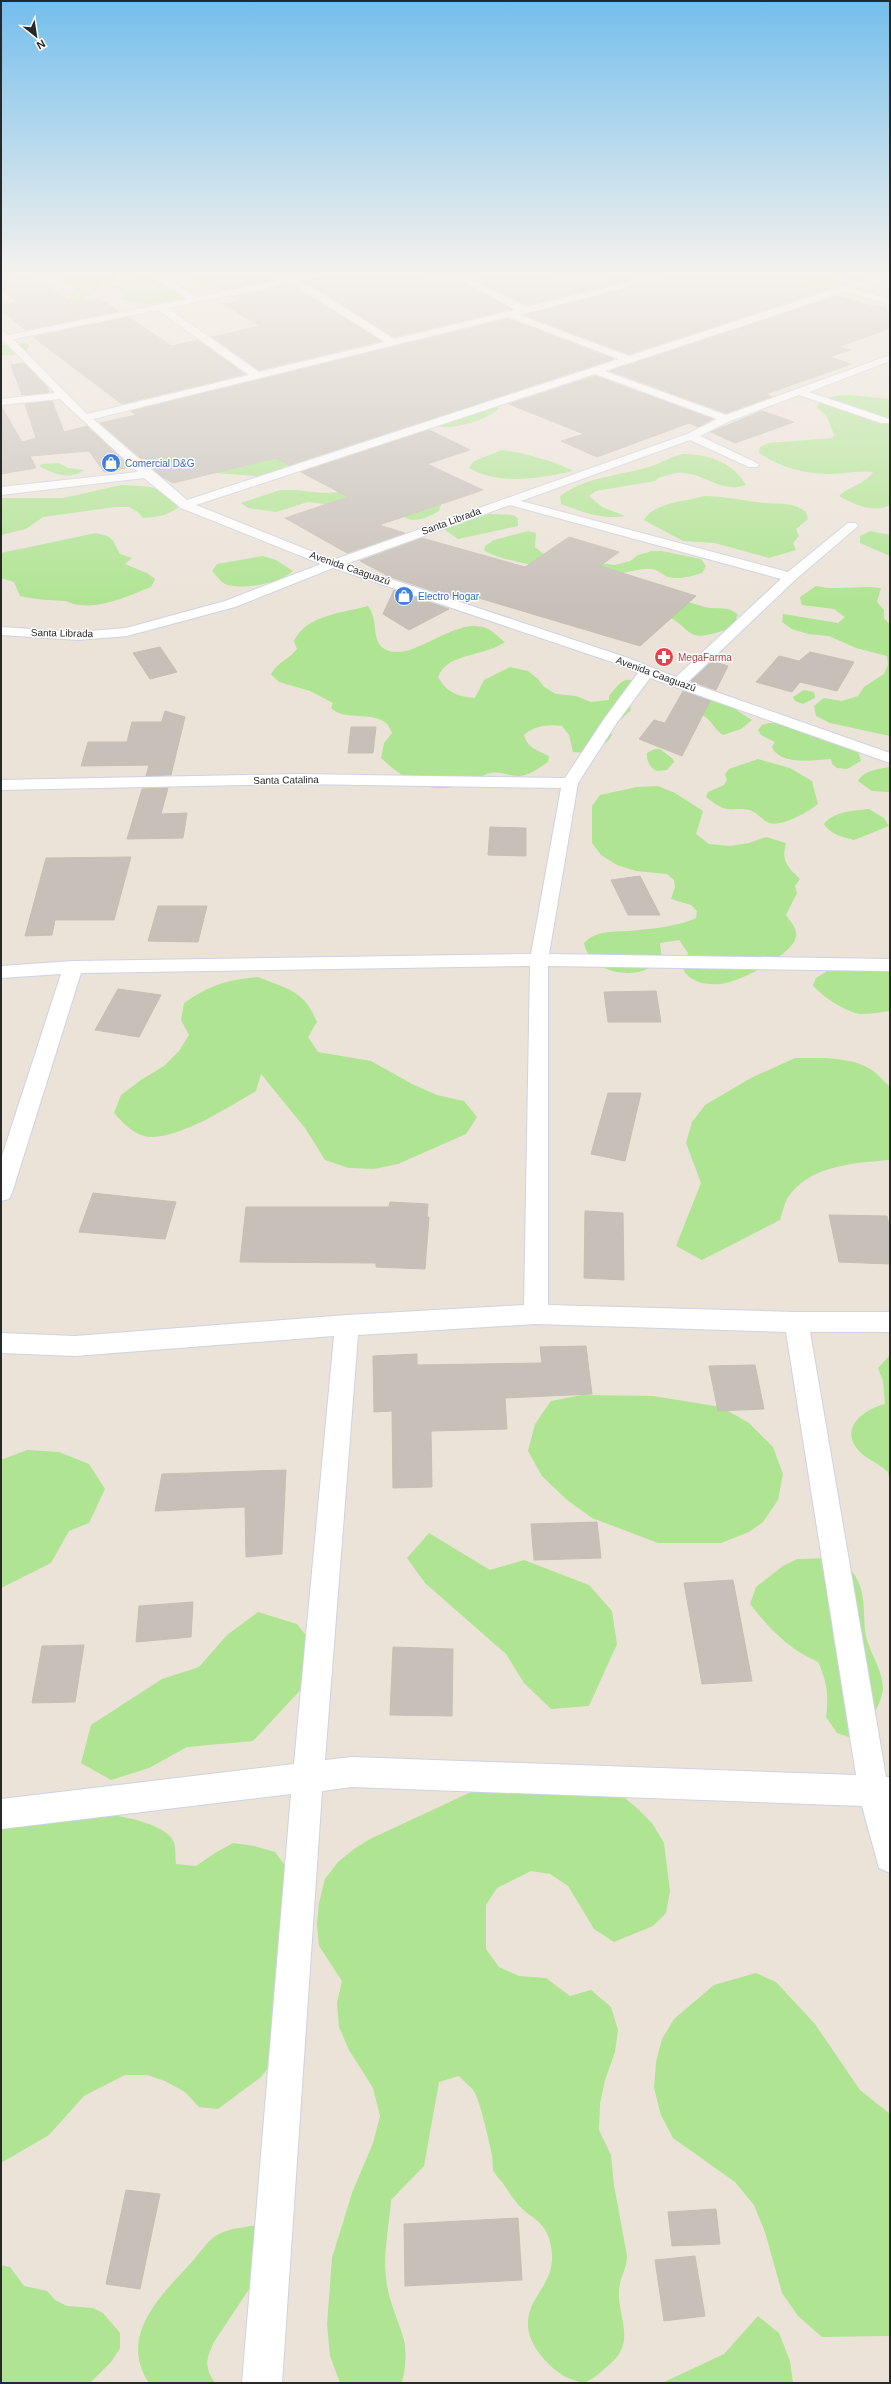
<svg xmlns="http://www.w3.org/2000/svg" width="891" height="2384" viewBox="0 0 891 2384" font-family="Arial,sans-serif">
  <rect width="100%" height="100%" fill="#ebe3d8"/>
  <g fill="#afe492">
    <path d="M59,274H113L117,280L102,286L83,300L72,302L68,299L74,289L73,285L58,277Z"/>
    <path d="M191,274H224L228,280L238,286C223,291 201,287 189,276Z"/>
    <path d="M837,274H871L874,276C867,283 843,281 837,274Z"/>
    <path d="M818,276L847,283L830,290L796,298L764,278Z"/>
    <path d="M151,277L170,280L193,291L190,297C167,302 144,308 122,299L127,295L115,287L128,280Z"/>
    <path d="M25,343L29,345L26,353L1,356V345Z"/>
    <path d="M849,395L890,399V505C873,514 854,504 839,496C849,486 866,484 873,472C858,470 843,474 827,474C805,474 777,466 759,453L760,447L768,443L832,438L834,435L827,417L817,407C823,395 838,396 849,395Z"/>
    <path d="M479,401L499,408C489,419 461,427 446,427C434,427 421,424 409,421Z"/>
    <path d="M502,450C521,452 557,462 573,471C540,478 501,486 469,468L474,461Z"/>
    <path d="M314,452L312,458L284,467L279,473L268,477L215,473L218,462Z"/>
    <path d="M684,454C709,454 733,463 746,485C723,494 705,474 683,473C675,472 666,476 658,478L655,481L596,491L589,496L602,507L625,516C602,520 582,512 561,504L560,496C587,476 621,476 652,466C663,462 672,456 684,454Z"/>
    <path d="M59,463L68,468L84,470C70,481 51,473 39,466L42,464Z"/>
    <path d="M121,485C145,487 165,483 179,507C167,516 157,517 143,518L138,512L129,507H115L43,517L26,529L1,535V498H63Z"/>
    <path d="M420,488L441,505L439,511C425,519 412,525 398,513L308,502L276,512L248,508L241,503L280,490H295L324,493Z"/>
    <path d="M704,496C725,496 744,501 765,503C781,504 793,502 806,512L808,519L796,529L799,536L793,543L796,550L769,558L715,543L683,541L644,520C654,502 685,502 704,496Z"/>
    <path d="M490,514L513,515L518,518V526L458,539L445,530L446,527L450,524Z"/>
    <path d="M528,531L536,533L535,547L547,557L615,565L630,561L638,555L652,551H662L701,559L706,566L702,573C692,576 679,580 669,577C663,576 659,570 652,569C640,568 628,573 616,574C591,574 501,564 484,550L485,546L494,540Z"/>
    <path d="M870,531L890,535V556L860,543V536Z"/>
    <path d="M96,533C114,537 112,539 120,554L132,558L125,564L147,573L155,579L151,587C130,595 104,608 80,605C75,605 70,602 65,601C50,600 35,600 20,596L14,582L1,578V553Z"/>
    <path d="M263,556L276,560L293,571C280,583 243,591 225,584C221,582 216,575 212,571L217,564Z"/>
    <path d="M816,586C838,591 859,585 881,588L877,602L884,610V618L890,625V736L830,723L816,716L814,706L824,698L842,701L858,696L864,687L884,674L888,665L887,656L856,648L829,636L808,634L792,629L782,622L783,614L838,623L845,617L834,609L802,605L800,597Z"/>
    <path d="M668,597C681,600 693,603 705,607C717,610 728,605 738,615L736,618L738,622C735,627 728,629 722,631C685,643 694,630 666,615Z"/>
    <path d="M368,606C379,620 371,639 383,648C410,667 456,613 488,629C494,632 499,638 505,642C484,657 448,652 438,677C447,693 457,696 475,698L484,680L510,667L528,671L538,679L544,687L556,694L576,696L591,702L609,700V696C618,685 623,675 638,682L628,694L631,710L609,730L612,735C605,749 586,754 573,752L569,735L562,726C549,724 534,726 524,735C528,749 538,750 549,756L548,762C540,768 528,776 518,776C509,776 500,771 491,773C483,774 479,780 472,782C433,796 410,785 381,758L384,743L392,733C384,706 347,724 331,708L333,703L310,691L279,682L271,674C278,662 289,659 297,649L294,641C306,615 343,613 368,606Z"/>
    <path d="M804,690L814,692L815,698L803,704L795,701L793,697Z"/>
    <path d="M695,697L725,703L752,720L741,729L723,735C711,727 714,720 697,712Z"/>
    <path d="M769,723H781L858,751L861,761L847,769L837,768L832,764L831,759C815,760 780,766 772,747L775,742L761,735L758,730L762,725Z"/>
    <path d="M655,749H660L673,759L674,762L667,770L657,771C650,768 646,760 647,753Z"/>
    <path d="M758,759L790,768L812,781L818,804C808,812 779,829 767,822C760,818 757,812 749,810C742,808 735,810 728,809C719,808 713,802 706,797L708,792L724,785L727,780L725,774L729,769Z"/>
    <path d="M890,767V791L888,792L872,791L858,781C864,770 879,769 890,767Z"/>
    <path d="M658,786L675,793L703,811L696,834L709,844L730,846L749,843L766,837L786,843C781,861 787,866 800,879L795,886L797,893L786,915C790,921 798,929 796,937C793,955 737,983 720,984C706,985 689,982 683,969L688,953L679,940L660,943L662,959C654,964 647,971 638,972C615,976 589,967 584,943C598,928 620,933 639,930C658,928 679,926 696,918L697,911L691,905L671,899L675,887L674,880L667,874L636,871L617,865L601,855L592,843V806L600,795L637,787Z"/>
    <path d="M869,809L884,818L889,826L854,840C842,837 830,834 824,824C834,811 853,811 869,809Z"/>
    <path d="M834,967H890V1011C881,1012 871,1014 862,1014C846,1013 824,997 813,986L816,978Z"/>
    <path d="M258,977C287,989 304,990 317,1022L308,1037L318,1052L371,1061L412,1084L437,1095L464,1101L477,1117L466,1134L398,1164L374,1169L349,1168L325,1160L305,1128L261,1074L256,1091C229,1107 184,1136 152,1137C136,1137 124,1124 114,1113L121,1095L141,1080L164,1066L179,1051L189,1035L181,1020L184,1003C210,985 226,980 258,977Z"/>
    <path d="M795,1058C819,1058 851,1056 872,1070C878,1074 883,1081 888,1085L890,1088V1160C854,1163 808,1165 787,1199C784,1205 782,1213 780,1220L702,1260L676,1246L701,1183L686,1143L692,1122L705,1105L751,1078Z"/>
    <path d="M890,1355V1482L888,1472C880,1464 868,1460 860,1452C838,1429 862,1410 885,1404L883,1381L878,1368Z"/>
    <path d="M582,1395L653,1396L721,1407L749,1423L773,1447L783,1474L778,1500L763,1522L749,1532L721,1543H658L592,1518L567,1500L542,1476L528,1451L535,1424L551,1401Z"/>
    <path d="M27,1450L59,1452L89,1464L105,1489L89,1523L69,1531L51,1563L1,1588V1460Z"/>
    <path d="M429,1533L490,1570L524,1560L589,1585L612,1611L617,1644L589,1706L551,1709L524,1683L506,1654L425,1583L407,1558Z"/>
    <path d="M797,1559C815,1559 837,1555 850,1569C868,1589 862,1613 866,1636C870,1654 883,1670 883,1689C882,1705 865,1728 855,1739L837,1733L826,1717C829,1696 827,1681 818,1662C788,1649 770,1629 750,1604L756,1587L783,1566Z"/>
    <path d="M258,1612L297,1624L318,1651L307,1683L253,1741L187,1747L149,1768L111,1780L81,1763L91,1725L162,1679L199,1667L227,1635Z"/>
    <path d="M604,1781L637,1808L652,1823L664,1843L670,1891L666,1913L653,1926L614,1942L594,1929L568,1886L550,1874L531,1871L497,1888L486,1905V1949L499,1967L519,1976L546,1978L570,1996L591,1990L611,2007L618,2030L615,2052L605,2080L600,2104L599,2130L611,2155L614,2185L627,2256C627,2269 620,2277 619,2290C617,2316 637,2342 610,2364C603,2370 594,2379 586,2382C561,2384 529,2349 528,2327C526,2293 561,2284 550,2242C544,2218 529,2219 516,2202C511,2196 507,2189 502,2182C499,2179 495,2174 493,2170C492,2165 493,2160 492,2155C488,2138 482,2108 475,2093C472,2087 463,2081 459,2076L439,2082L424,2166L391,2200C389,2229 382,2256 387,2285C390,2304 399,2322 404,2340C407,2353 405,2371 402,2383H340L330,2356L327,2324L332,2258L352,2193L373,2143L380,2116L373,2088L349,2050L339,2027L337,2003L342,1981L319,1946L317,1924L319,1903L325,1879L338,1862L354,1849L370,1839L484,1786Z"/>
    <path d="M78,1810C102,1814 162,1818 174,1842C176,1848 175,1858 176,1864L196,1866L215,1853L233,1843L254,1846L275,1852L287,1868L277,2057L261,2077L218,2109L199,2107L185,2092L165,2081L147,2075H125L84,2096L49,2135L1,2163V1818Z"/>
    <path d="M756,1973L776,1982L815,2024L860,2090L890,2114V2336L822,2337L798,2316L782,2293L765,2232L754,2205L735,2182L673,2138L661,2115L654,2088L656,2062L662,2039L674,2019L714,1985Z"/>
    <path d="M256,2225L271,2256L214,2342C206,2359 204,2367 215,2383H149C118,2337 160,2296 190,2264C198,2255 207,2241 217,2235C229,2228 243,2228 256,2225Z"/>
    <path d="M1,2265L10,2267L24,2286L47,2291L55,2300L67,2306L93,2308L103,2313L120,2333V2348L112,2361L90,2383H1Z"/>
    <path d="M758,2316L779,2333L790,2361L793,2383H662L724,2354Z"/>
  </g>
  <g fill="#c6c0b8" stroke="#c6bfb2">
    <path d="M251,274H301L222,290L208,282Z"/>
    <path d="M328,274H418L440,285L460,281L512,309L394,337L306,282Z"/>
    <path d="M493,274H544L560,282L580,278L588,282L626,274H656L526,305L473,278Z"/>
    <path d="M679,274H766L823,291L629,354L524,315Z"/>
    <path d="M29,275L74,302L98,298L119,311L25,330L1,310V305L18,302L1,290V280Z"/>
    <path d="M292,285L381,341L259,370L212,337L260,326L223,304L240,301L232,297Z"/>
    <path d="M838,296L868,305L887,307L886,311L890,312V328L838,347L850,350L829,357L851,364L766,394L772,397L726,413L610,371Z"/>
    <path d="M128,317L172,346L197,340L245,374L122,404L33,337Z"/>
    <path d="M508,319L614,359L289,465L276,458L173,483L162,477L100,423L136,415L131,411Z"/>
    <path d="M24,363L46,386L49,392L22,395L11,365Z"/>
    <path d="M595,376L713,419L698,427L689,423L597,457L561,441L584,434L509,404Z"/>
    <path d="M52,401L64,432L87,426L131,467L104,472L89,451L30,456L36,468L1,474V406L22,442L36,438L25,404Z"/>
    <path d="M762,411L794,422L735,443L711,432Z"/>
    <path d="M429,430L470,450L427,464L483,490L379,525L405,533L347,553L285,518L348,497L301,472Z"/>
    <path d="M569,537L619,552L600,566L696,596L640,646L472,596L463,601L388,576L360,561L422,538L525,567Z"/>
    <path d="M394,590L449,609L409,630L383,614Z"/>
    <path d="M160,647L177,672L150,679L133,653Z"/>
    <path d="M810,652L854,662L837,691L800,682L792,692L756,682L779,656L799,661Z"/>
    <path d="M712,661L728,666L716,690L691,681Z"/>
    <path d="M683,691L710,701L682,756L639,739L654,720L665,723Z"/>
    <path d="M165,711L185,717L171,775L146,776L149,765L81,766L88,742H127L132,722H161L157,737Z"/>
    <path d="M351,727H376L373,753H348Z"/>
    <path d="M168,788L161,814L187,813L183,838L127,839L142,789Z"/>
    <path d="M490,827L526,828V856L488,855Z"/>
    <path d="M131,857L114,920H55L52,935L25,936L46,858Z"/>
    <path d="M640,876L660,915H628L611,880Z"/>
    <path d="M158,906H207L198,942L148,941Z"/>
    <path d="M118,989L161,995L139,1037L95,1030Z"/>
    <path d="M656,991L661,1022H608L604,992Z"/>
    <path d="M608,1093H641L625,1161L591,1154Z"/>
    <path d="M93,1193L176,1202L165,1239L79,1232Z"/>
    <path d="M390,1202L428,1204L427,1217H429L425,1269L376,1267V1263L240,1262L246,1207H389Z"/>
    <path d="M585,1211L623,1213L624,1280L584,1278Z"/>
    <path d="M829,1215L887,1216L890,1230V1264L839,1262Z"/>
    <path d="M586,1346L592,1394L505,1398L507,1429L431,1431L432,1487L393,1488L392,1411L374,1412L373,1356L417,1354V1365L542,1363L540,1347Z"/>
    <path d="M755,1365L764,1409L718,1411L709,1366Z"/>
    <path d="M286,1470L282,1554L246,1557L245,1507L155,1511L162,1474Z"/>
    <path d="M597,1522L601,1558L534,1560L531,1524Z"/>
    <path d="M733,1580L752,1681L702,1684L684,1583Z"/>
    <path d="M193,1602L191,1637L136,1642L139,1606Z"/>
    <path d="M84,1645L75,1702L32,1703L42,1646Z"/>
    <path d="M393,1647L453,1649L452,1716L390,1715Z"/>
    <path d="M126,2190L160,2194L140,2289L106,2284Z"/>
    <path d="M716,2209L720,2244L672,2246L668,2212Z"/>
    <path d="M518,2218L522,2280L405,2286L404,2224Z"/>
    <path d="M695,2256L705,2316L664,2321L655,2260Z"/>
  </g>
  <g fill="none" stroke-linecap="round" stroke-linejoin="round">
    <g stroke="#ced2e2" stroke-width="2">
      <path id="minor" d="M147,274H158L197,297L309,274H327L302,281L394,339L516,310L450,274H461L526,307L663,274H678L519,315L629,356L881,274H890V277L854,289L890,299V305L845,292L605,371L726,415L890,355V361L809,392L889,419V423H881L799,395L730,421L700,436L757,463L759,465L757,467H749L690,440L521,501L788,572L848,523H856L858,526L795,580L688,682L890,753V763L650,678L616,724L578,783L549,954L890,959V971L548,966V1305L796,1312H890V1332H810L886,1777H890V1873L879,1868L862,1806L352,1787L322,1791L282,2383H242L291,1794L1,1829V1799L294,1764L334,1336L75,1356L1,1353V1333L75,1336L347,1315L524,1305L530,966L81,973L12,1193L9,1199L1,1201V1159L61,974L1,978V966L73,961L531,954L561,788L298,784L1,790V780L298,774L565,778L604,719L638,673L618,664L333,568L235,607L127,636L78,640L1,635V627L78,632L126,628L225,601L321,564L181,508L144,478L1,495V487L138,472L60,399L1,405V399L55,393L4,341L1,342V330L8,335L187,299ZM292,283L385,342L259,372L168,308ZM158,310L249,375L87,414L13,339ZM508,317L619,359L187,500L93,419ZM595,374L717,419L687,434L333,560L196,505ZM510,505L781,579L676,677L628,658L346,564ZM536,1324L786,1332L856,1775L352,1757L325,1760L358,1335Z"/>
    </g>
    <use href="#minor" fill="#fff" fill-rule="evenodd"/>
  </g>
  <linearGradient id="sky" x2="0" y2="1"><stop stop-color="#74beec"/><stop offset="0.45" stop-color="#f6f2ed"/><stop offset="1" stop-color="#f6f2ed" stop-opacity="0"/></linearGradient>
  <rect width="891" height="608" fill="url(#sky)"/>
  <defs>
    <g id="shop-disc" transform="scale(1)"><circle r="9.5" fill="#3f7fe0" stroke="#fff"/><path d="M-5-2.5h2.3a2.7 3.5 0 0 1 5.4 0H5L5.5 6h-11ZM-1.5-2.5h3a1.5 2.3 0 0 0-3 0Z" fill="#fff"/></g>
    <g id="pharmacy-disc" transform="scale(1)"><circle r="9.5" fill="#e0444e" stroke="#fff"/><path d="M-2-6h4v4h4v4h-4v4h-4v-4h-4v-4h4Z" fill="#fff"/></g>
  </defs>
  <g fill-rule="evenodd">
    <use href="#shop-disc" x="111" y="463"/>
    <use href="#shop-disc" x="404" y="596"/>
    <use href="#pharmacy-disc" x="664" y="657"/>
  </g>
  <g text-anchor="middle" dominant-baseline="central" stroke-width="3" stroke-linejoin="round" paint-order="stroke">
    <g font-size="10" fill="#366cbe" stroke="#fff" text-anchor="start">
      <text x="125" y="463">Comercial D&amp;G</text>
      <text x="418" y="596">Electro Hogar</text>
    </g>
    <g font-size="10" fill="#282828" stroke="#fff">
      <text transform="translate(451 521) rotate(-20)">Santa Librada</text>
      <text transform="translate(350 568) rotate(19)">Avenida Caaguazú</text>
      <text transform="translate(62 633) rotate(1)">Santa Librada</text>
      <text transform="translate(656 674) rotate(20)">Avenida Caaguazú</text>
      <text transform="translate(286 780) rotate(-1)">Santa Catalina</text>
    </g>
    <g font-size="10" fill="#be3a42" stroke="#fff" text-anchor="start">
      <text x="678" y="657">MegaFarma</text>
    </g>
  </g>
  <rect width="891" height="2384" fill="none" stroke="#282828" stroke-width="4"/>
  <g transform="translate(36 36) rotate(150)" stroke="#ffffff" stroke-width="3" paint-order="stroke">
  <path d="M0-3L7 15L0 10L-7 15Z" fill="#282828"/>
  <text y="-6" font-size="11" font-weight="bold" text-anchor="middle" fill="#282828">N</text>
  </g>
</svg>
